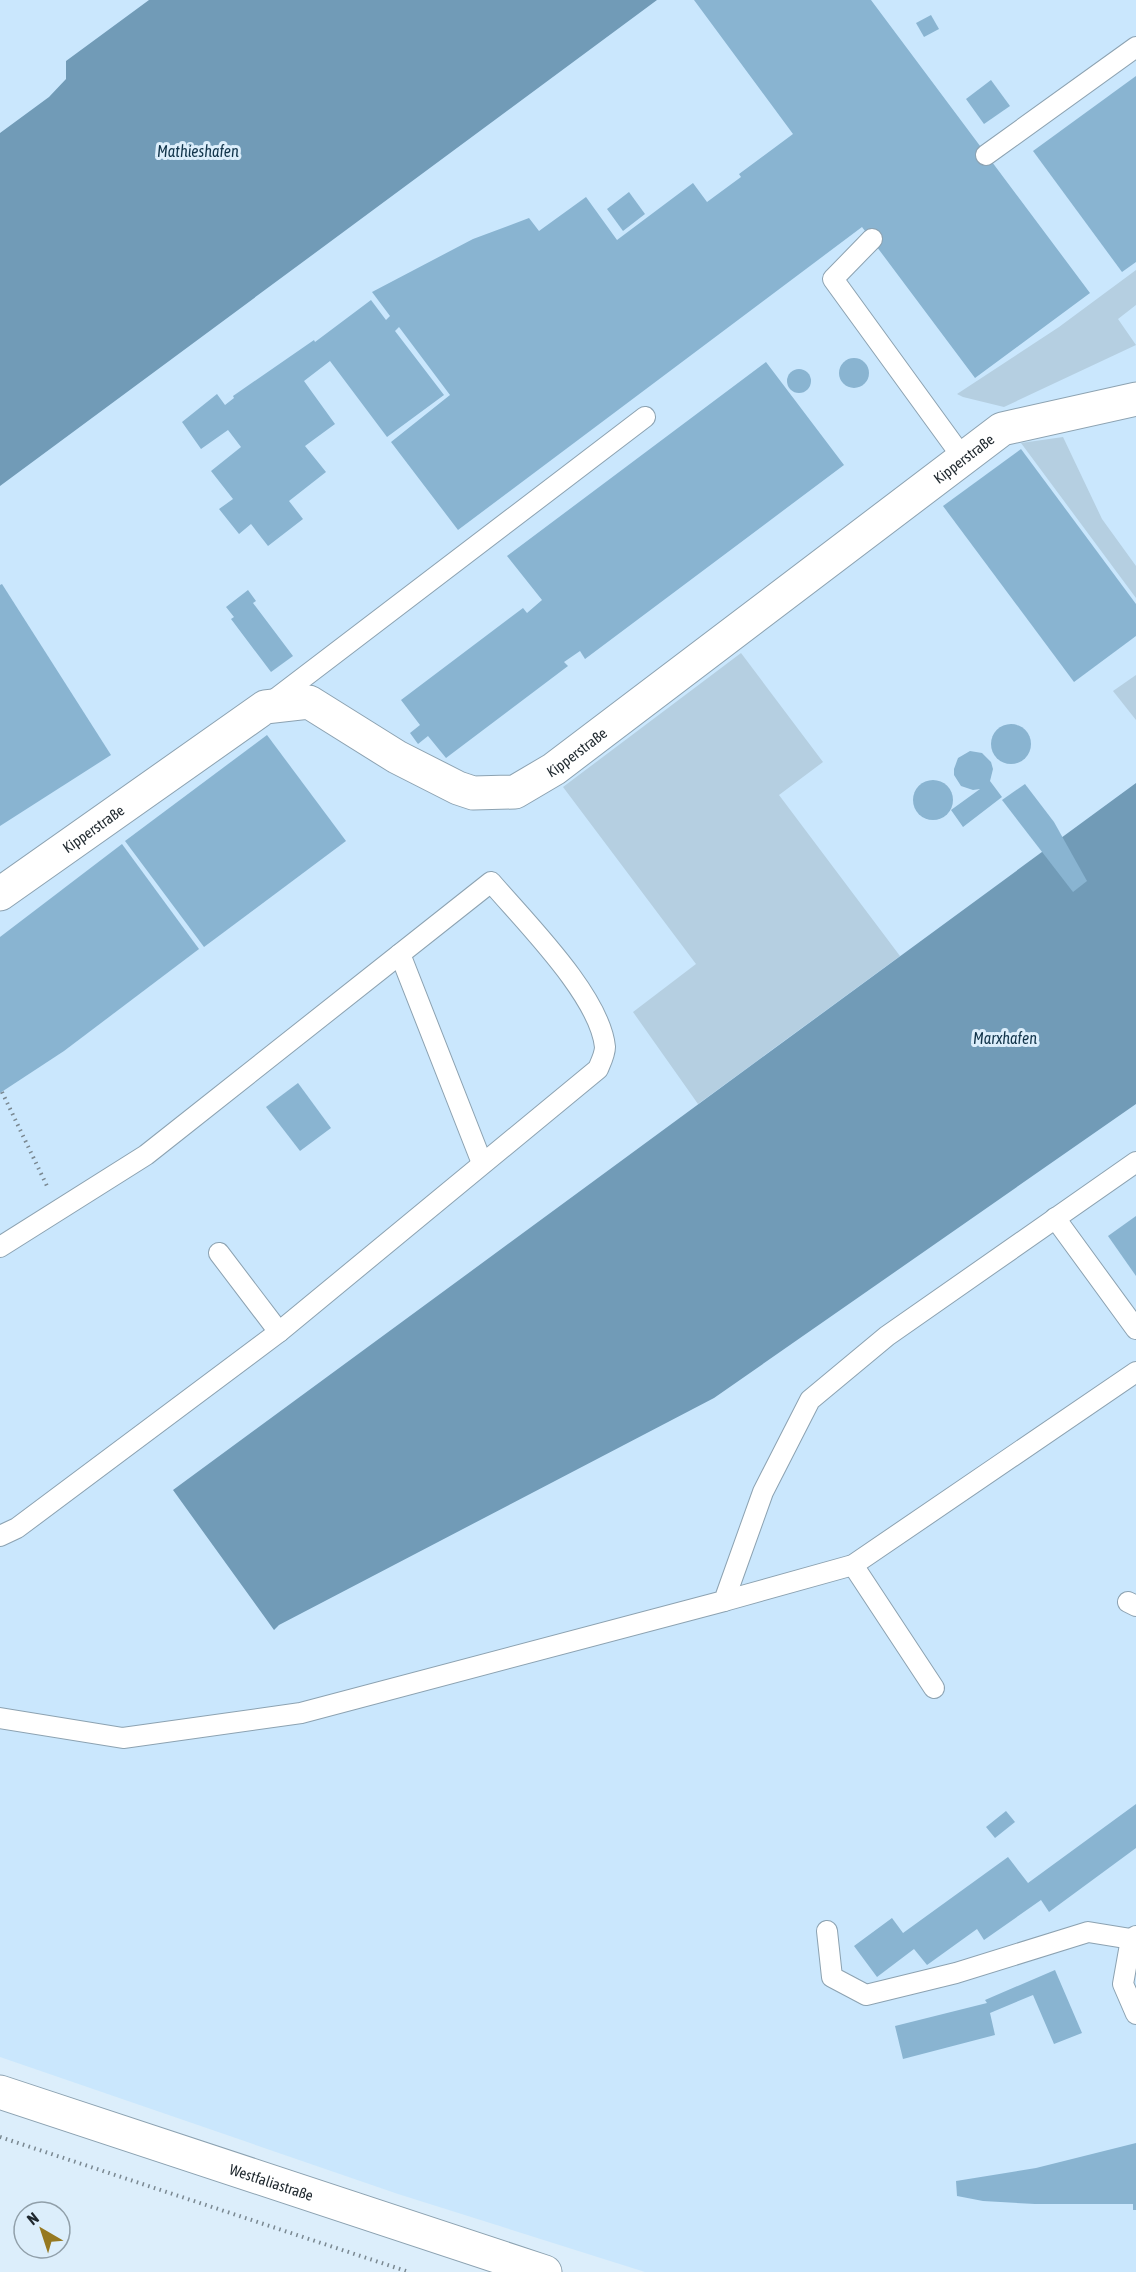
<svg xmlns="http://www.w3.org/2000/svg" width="1136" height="2272" viewBox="0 0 1136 2272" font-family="'Asap Condensed',sans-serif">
  <rect width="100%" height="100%" fill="#dceefb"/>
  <path fill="#cae7fd" d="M0,0H1136V2272H645L398,2194L0,2057Z"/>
  <g fill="#b5cfe1">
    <path d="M1136,270V305L1118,319L1136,345L1004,407L963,397L957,394L1059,327Z"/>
    <path d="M1063,437L1102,519L1136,566V598L1021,443Z"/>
    <path d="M741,653L823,762L779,795L900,956L698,1104L633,1012L696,964L563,787Z"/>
    <path d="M1136,675V720L1113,691Z"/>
  </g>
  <g fill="#719bb7">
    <path d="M149,0H657L0,486V133L49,97L66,79V61Z"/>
    <path d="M1136,783V1104L714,1398L279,1625L274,1630L173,1490Z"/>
  </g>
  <g fill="#89b4d1">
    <path d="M694,0H871L1090,293L975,378L862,227L458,530L391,442L450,395L399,327L395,331L444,395L387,437L330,361L304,381L335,424L305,446L326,472L289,501L303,519L268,546L251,524L239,534L219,509L233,499L211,471L241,447L228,430L201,449L182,422L217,394L225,405L234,398L233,396L314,340L315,342L371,300L386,320L390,316L372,292L473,239L529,218L539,231L586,197L617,240L693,183L707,202L741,177L739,174L793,134Z"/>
    <path d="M931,15L939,29L924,37L916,23Z"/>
    <path d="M1136,76V262L1122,272L1033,151Z"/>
    <path d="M991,80L1010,106L984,124L966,99Z"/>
    <path d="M629,192L645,214L623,231L607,209Z"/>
    <circle cx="854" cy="373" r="15"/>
    <path d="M766,362L844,465L585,659L580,651L564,662L568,666L446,758L428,736L418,744L410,733L420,725L401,700L523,608L527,613L542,600L507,556Z"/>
    <circle cx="799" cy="381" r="12"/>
    <path d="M1021,449L1136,604V636L1074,682L943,506Z"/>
    <path d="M2,584L111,755L0,826V585Z"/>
    <path d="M248,590L256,601L253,603L293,656L271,672L231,619L234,617L226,607Z"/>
    <circle cx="1011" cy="744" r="20"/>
    <path d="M267,735L346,841L204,947L125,841Z"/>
    <path d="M970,751L982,753L991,762L993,769L990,781L1002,797L963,827L951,810L980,789L973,790L961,786L954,775V769L958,758Z"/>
    <circle cx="933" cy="800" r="20"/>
    <path d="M1025,784L1054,822L1087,881L1073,892L1002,800Z"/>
    <path d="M122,844L199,949L64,1051L0,1093V937Z"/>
    <path d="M298,1083L331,1128L300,1151L266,1107Z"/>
    <path d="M1136,1216V1276L1108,1236Z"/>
    <path d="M1136,1804V1848L1049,1912L1041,1900L984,1940L977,1929L927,1965L914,1949L877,1977L854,1946L892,1918L903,1933L1008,1857L1028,1883Z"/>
    <path d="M1006,1811L1015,1822L995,1838L986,1827Z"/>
    <path d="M1055,1970L1082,2033L1054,2044L1033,1995L990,2013L995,2035L903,2059L895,2026L987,2003L985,2000Z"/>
    <path d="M1136,2143V2210H1133V2204H1035L983,2201L957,2196L956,2181L1036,2168Z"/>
  </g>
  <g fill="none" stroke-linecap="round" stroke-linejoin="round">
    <g stroke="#8ca2b1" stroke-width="22">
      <g id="service">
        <path d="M986,155L1136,47"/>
        <path d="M872,239L833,279L963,458"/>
        <path d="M270,703L645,417"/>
        <path d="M400,954L482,1163"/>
        <path d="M1055,1218L1136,1329"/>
        <path d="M0,1247L146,1155L491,882C525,922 600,996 605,1047C605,1054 601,1062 598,1069L279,1332L17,1528L0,1536"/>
        <path d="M219,1253L279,1332"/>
        <path d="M853,1565L934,1688"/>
        <path d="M724,1601L853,1565L1136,1372"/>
        <path d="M1128,1602L1136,1606"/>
        <path d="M0,1718L123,1738L301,1713L724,1601L763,1492L810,1400L887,1336L1136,1162"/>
        <path d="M827,1931L832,1977L866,1995L956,1973L1088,1932L1131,1939"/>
        <path d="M1136,1936L1131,1939L1123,1984L1136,2014"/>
      </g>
    </g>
    <g stroke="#8ca2b1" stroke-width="35">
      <g id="minor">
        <path id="s1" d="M0,894L265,707L309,702L397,757L458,788L473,793L515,792L554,769L1002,429L1136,399"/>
      </g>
    </g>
    <g stroke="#8ca2b1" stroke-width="35">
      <g id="tertiary">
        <path id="s2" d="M0,2092L545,2272"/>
      </g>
    </g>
    <g stroke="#7a8891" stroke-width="4" stroke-dasharray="1.5 4.5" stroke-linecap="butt">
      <path d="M2,1092L47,1186"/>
      <path d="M0,2137L409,2272"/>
    </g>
    <use href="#service" stroke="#fff" stroke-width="20"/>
    <use href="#minor" stroke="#fff" stroke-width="33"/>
    <use href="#tertiary" stroke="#fff" stroke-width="33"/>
  </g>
  <g text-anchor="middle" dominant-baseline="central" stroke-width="6" stroke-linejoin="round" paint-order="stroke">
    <g font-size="15" fill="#1f282e" stroke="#dceefb">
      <text stroke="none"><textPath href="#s1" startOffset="1158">Kipperstraße</textPath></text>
      <text stroke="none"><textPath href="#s1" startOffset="672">Kipperstraße</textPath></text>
      <text stroke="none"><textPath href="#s1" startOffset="114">Kipperstraße</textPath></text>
      <text stroke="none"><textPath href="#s2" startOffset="286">Westfaliastraße</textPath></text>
    </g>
    <g font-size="16" font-style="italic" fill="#11344a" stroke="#dceefb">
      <text x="198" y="151">Mathieshafen</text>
      <text x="1005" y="1038">Marxhafen</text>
    </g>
  </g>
  <g transform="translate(42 2230) rotate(321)"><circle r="28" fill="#dceefb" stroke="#909fa9" stroke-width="1.5"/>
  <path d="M0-4.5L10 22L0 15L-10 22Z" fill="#967921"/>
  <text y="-9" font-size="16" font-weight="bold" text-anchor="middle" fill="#1f282e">N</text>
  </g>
</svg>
